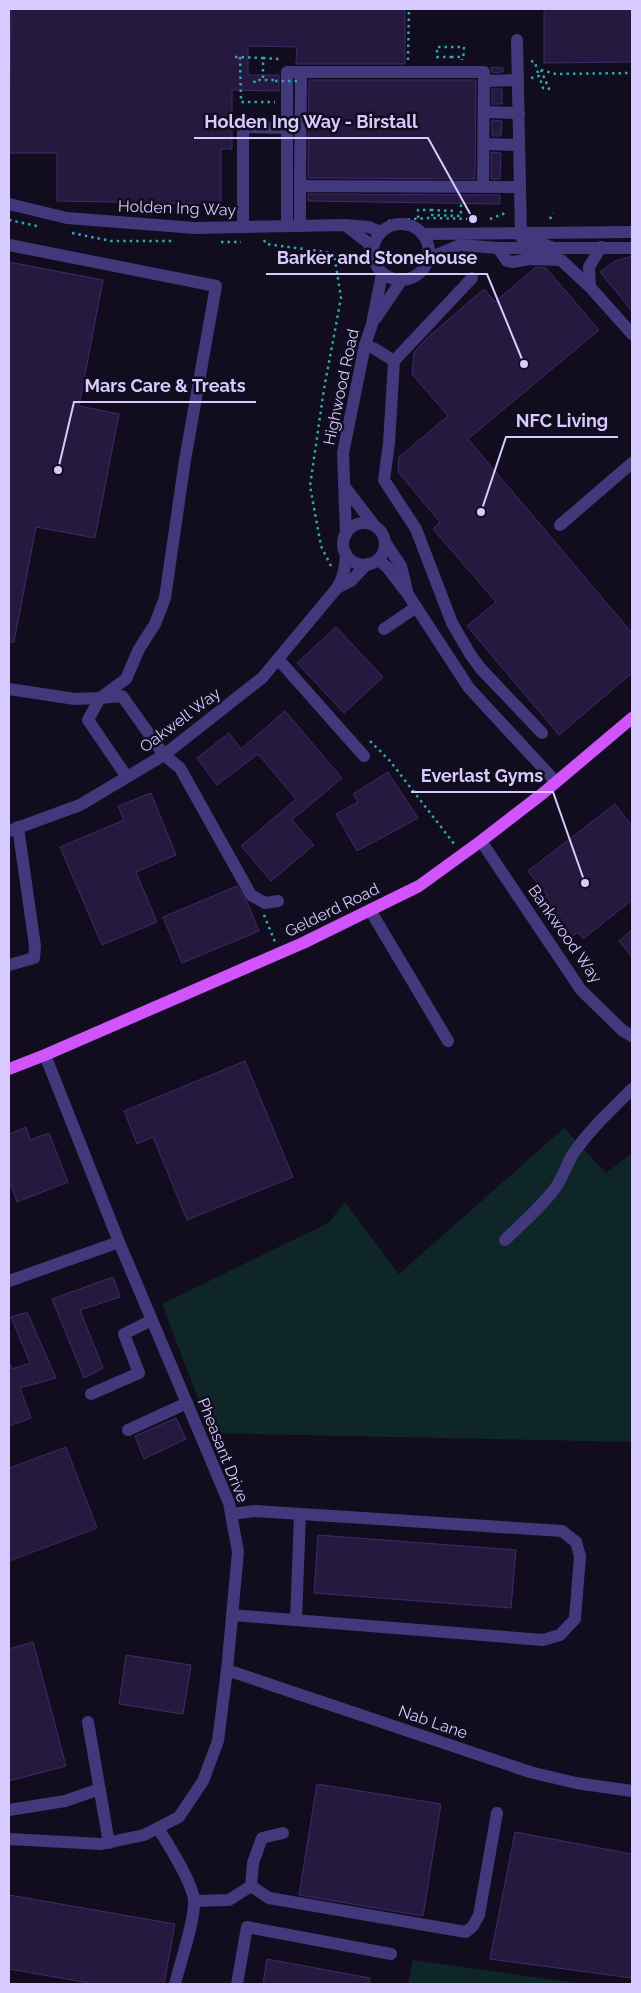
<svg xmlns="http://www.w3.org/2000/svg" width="641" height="1993" viewBox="0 0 641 1993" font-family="Raleway,sans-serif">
  <rect width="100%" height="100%" fill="#110c1e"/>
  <g fill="#0f2628">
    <path d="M564,1128L606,1173L632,1153V1442L211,1433L162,1304L328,1223L345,1202L399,1274Z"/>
    <path d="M413,1960L583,1984H408Z"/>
  </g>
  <g fill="#25193f" stroke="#3f2b6a">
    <path d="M11,9H405V64H296L297,47L248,46V75H279V91L232,90V149H221V204L57,201V153H9Z"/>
    <path d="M544,9H632V62L544,63Z"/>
    <path d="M491,67L503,68V72L492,73Z"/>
    <path d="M309,80H476L475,179L308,178Z"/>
    <rect x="492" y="89" width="10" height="15"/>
    <path d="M492,120L502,121L501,136H492Z"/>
    <path d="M491,152L501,153L500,179H491Z"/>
    <path d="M308,194L500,195V204L308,201Z"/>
    <path d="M632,256V311L600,272L615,261Z"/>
    <path d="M9,262L103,280L79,406L119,414L95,538L36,527L14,642H9Z"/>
    <path d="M536,267L546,268L599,330L468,439L632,633V673L559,735L467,626L496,602L433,529L440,522L398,472L399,457L448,416L412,374L414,352L428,337L484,289L495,302Z"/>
    <path d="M336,627L383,677L344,713L297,663Z"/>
    <path d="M285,711L342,778L292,820L314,845L271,881L241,846L296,799L258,754L217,785L197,758L229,733L241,749Z"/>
    <path d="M388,772L418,818L357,851L336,814L358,802L353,794Z"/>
    <path d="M151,793L176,855L136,872L157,922L102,945L60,847L124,820L118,806Z"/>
    <path d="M615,804L632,826V900L583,939L578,932L569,939L540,901L547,895L528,871Z"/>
    <path d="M237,886L247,902L259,931L182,963L163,917Z"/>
    <path d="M632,930V957L619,941Z"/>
    <path d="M245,1061L293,1177L187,1220L153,1137L137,1144L124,1111Z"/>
    <path d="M26,1127L30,1140L49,1133L68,1182L17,1202L9,1180V1134Z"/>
    <path d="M113,1277L120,1297L80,1310L103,1368L84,1378L52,1299Z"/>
    <path d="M27,1312L56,1378L20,1388L31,1418L9,1426V1362L12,1369L30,1363L11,1317Z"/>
    <path d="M176,1418L186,1439L144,1459L135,1436Z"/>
    <path d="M66,1447L97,1528L9,1561V1468Z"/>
    <path d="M318,1535L516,1550L511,1608L314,1593Z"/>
    <path d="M33,1642L66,1766L9,1781V1649Z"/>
    <path d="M126,1655L191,1665L183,1714L119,1704Z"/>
    <path d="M317,1784L441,1804L423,1916L299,1895Z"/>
    <path d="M515,1832L632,1854V1978L490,1959Z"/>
    <path d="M9,1895L175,1924L164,1984H95L9,1969Z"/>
    <path d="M267,1959L370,1978L369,1984H263Z"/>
  </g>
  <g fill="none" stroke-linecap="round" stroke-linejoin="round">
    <g stroke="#2fa7ad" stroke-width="2.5" stroke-dasharray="2.5 4" stroke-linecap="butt">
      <path d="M235,57L263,58V80"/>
      <path d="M240,57L241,102H275"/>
      <path d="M451,57H462V60"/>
      <path d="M263,58L280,59"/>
      <path d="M451,58V57H437V47H464L463,60"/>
      <path d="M408,60L409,9"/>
      <path d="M531,61L535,62L538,73"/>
      <path d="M541,70L556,74L632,73"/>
      <path d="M531,78L539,76L543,88L549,89L541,70"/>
      <path d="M254,83L255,80H274"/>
      <path d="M431,210L454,211V208"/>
      <path d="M418,218V210H431V215L461,216V204"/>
      <path d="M490,219L503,214L506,210"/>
      <path d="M550,219L553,213"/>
      <path d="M9,220L37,226"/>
      <path d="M388,221L428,218L477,219"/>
      <path d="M72,233L111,241H173"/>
      <path d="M264,240L266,244L334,253L341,298L324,389L310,486L321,546L331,566"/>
      <path d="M221,242H241"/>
      <path d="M370,741L390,761L455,845"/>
      <path d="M264,915L275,942"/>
    </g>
    <g stroke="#42387c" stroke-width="12">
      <path d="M517,40L521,237L551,247"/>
      <path d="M484,81L518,80"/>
      <path d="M484,112L519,113"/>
      <path d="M287,128V72H484L483,187"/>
      <path d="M484,144L519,145"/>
      <path d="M300,186L301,72"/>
      <path d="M9,204L67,218L195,228L345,225L369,227L380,232"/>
      <circle cx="401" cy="252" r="28"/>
      <path d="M345,225L367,242L372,249"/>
      <path d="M243,226V127L287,128V226"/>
      <path d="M300,226V186L520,187"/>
      <path d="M423,234L632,232"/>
      <path d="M9,245L216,286L185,460L165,598L155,624L139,649L126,679L100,698L75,699L9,689"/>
      <path d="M498,248L507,261L513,262L529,259L561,260L590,287L632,334"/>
      <path d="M429,258L460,245L498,248H632"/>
      <path d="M590,287L589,267L601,247"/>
      <path d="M376,318L401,281"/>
      <path d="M365,345L375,349L394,361L472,278"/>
      <path d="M394,361L389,443L384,480L416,529L452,623L470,654L481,669L542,733"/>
      <path d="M344,486L374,525"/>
      <circle cx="364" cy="544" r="21"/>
      <path d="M560,525L632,463"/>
      <path d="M346,534L343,453L365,345L372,324L382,274"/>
      <path d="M385,542L401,566L407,591"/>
      <path d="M378,560L387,567L407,593L469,688L556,782"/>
      <path d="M337,588L351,581L367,564"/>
      <path d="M384,629L415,608"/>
      <path d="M278,659L364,756"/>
      <path d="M127,777L88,720L100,698L122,696L164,755L180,768L251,895L265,903L278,901"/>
      <path d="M9,831L80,805L164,755L262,678L337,588C344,577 345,567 346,554"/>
      <path d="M481,841L581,990L622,1030L632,1036"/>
      <path d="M370,910L448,1041"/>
      <path d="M9,965L34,958L35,946L18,827"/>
      <path d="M505,1240C521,1224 539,1209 553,1191C563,1179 565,1167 573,1154C590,1129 611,1110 632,1089"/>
      <path d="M9,1281L119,1242"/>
      <path d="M91,1394L139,1373L124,1334L152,1320"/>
      <path d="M128,1430L187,1403"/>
      <path d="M231,1514L255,1511L562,1531L576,1542L580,1556L575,1619L560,1635L543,1640L232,1615"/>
      <path d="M296,1620L300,1514"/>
      <path d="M227,1670L530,1772L576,1783L632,1791"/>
      <path d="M88,1722L109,1843"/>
      <path d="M9,1810L65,1801L100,1789"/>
      <path d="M158,1828C168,1844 193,1883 194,1901C195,1921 180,1963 175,1984"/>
      <path d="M9,1839L101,1844L144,1835L179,1817L203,1781L218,1741L227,1670L238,1552L229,1503L119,1242L45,1055"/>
      <path d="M251,1886L269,1898L466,1932L473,1926L479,1915L497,1813"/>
      <path d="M194,1901L229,1900L251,1886L253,1863L262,1838L283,1833"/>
      <path d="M237,1984L247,1927L391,1954"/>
    </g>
    <path stroke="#d053fc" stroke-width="12" d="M9,1069L45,1055L303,943L419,886L481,841L542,794L632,718"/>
    <path stroke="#2fa7ad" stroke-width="2.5" stroke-dasharray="2.5 4" stroke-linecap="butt" d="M275,81H299"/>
  </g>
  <g text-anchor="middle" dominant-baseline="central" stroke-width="5" stroke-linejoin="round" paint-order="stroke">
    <g font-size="16" fill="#d6cafe" stroke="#110c1e">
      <text transform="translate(177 208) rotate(2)">Holden Ing Way</text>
      <text transform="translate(341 387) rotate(-78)">Highwood Road</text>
      <text transform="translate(180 720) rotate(-37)">Oakwell Way</text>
      <text transform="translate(332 910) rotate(-26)">Gelderd Road</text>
      <text transform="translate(565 934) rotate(55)">Bankwood Way</text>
      <text transform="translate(223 1450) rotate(68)">Pheasant Drive</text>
      <text transform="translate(433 1722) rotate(19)">Nab Lane</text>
    </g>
  </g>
  <path fill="none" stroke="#d6cafe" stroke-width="2" d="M473 219L428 138H194M524 364L487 274H266M58 470L74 402H256M481 512L506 437H618M585 883L553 792H411"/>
  <g fill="#d6cafe" stroke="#110c1e" stroke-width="2">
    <circle cx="473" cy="219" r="5"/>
    <circle cx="524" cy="364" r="5"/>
    <circle cx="58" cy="470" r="5"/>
    <circle cx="481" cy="512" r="5"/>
    <circle cx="585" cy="883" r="5"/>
  </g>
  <g font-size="18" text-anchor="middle" font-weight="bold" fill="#d6cafe" stroke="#110c1e" stroke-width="5" stroke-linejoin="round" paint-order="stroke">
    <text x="311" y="128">Holden Ing Way - Birstall</text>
    <text x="377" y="264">Barker and Stonehouse</text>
    <text x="165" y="392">Mars Care &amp; Treats</text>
    <text x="562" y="427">NFC Living</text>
    <text x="482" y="782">Everlast Gyms</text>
  </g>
  <rect width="641" height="1993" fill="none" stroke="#d6cafe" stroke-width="20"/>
</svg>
